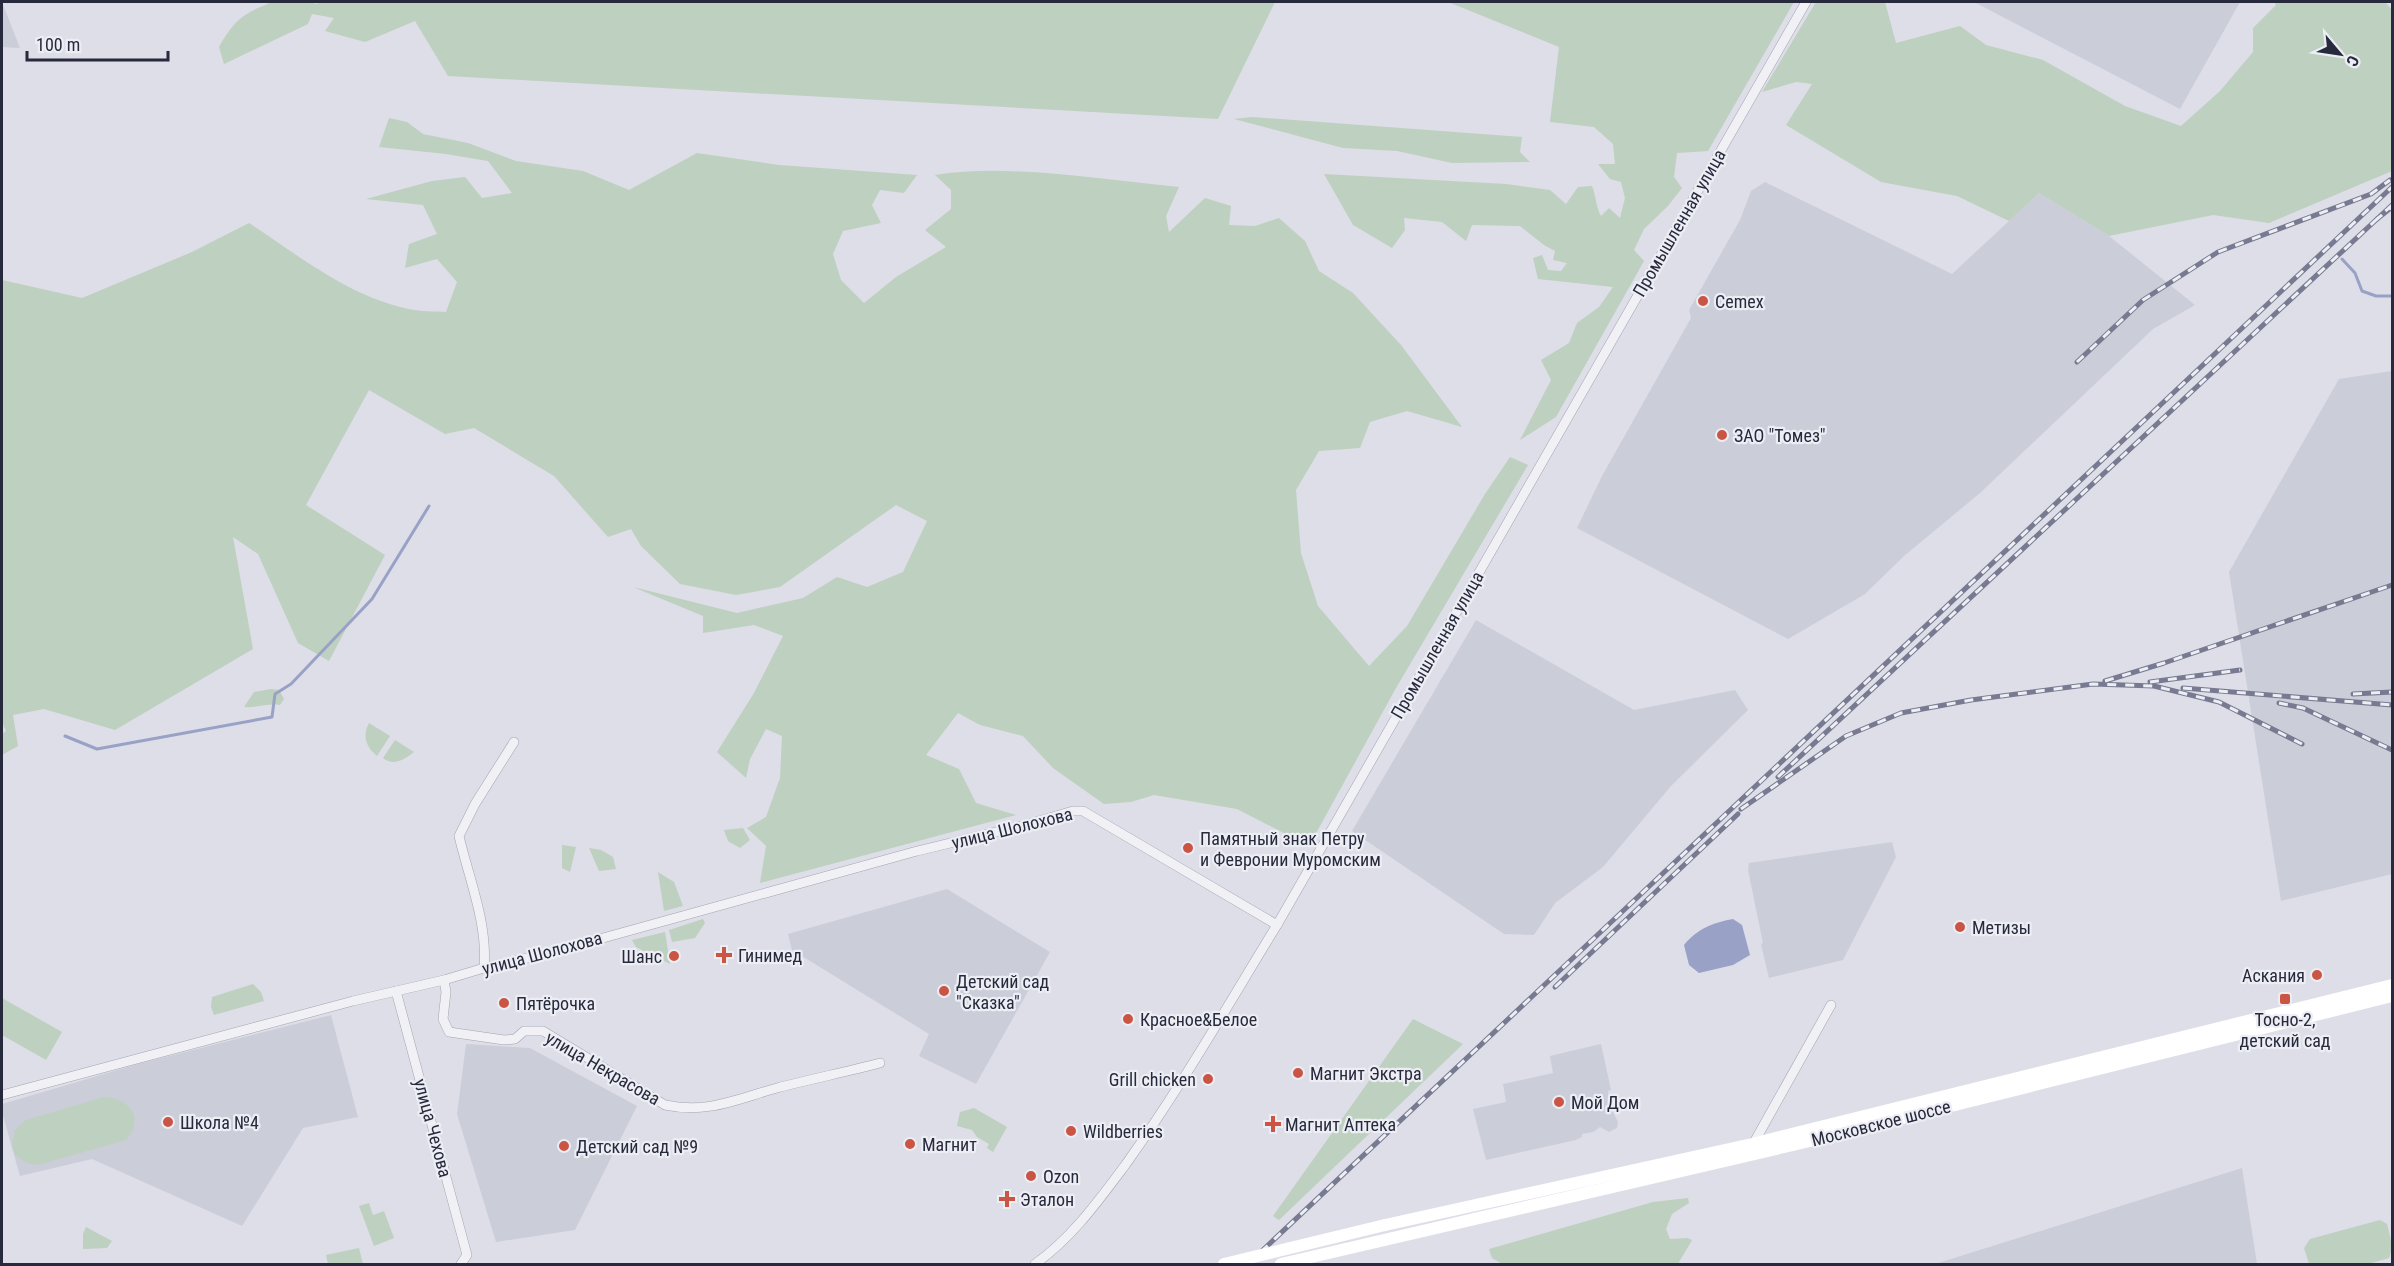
<svg xmlns="http://www.w3.org/2000/svg" width="2394" height="1266" viewBox="0 0 2394 1266" font-family="'Roboto Condensed',sans-serif">
  <rect width="100%" height="100%" fill="#dddee7"/>
  <g fill="#cbcdd9">
    <path d="M2,2L20,48L2,47Z"/>
    <path d="M1974,2H2240L2180,109Z"/>
    <path d="M1765,182L1952,274L2039,193L2109,236L2195,305L2153,329L1980,493L1904,556L1865,594L1788,639L1577,528L1602,476L1691,318L1689,310L1740,220L1751,191Z"/>
    <path d="M2392,371V874L2281,901L2229,572L2339,379Z"/>
    <path d="M1476,620L1634,710L1735,690L1748,710L1671,786L1603,867L1555,903L1534,935L1504,934L1352,831Z"/>
    <path d="M1892,842L1896,857L1843,960L1769,978L1761,944L1763,943L1748,870L1749,863Z"/>
    <path d="M947,889L1050,952L976,1084L919,1056L929,1034L792,950L788,934Z"/>
    <path d="M331,1015L358,1117L303,1128L242,1226L92,1159L20,1176L2,1112V1104L138,1064Z"/>
    <path d="M466,1044L530,1048L637,1106L575,1230L496,1242L457,1114Z"/>
    <path d="M1601,1044L1611,1090L1608,1091L1611,1108L1618,1122L1617,1128L1609,1132L1600,1127L1593,1132L1582,1134V1137L1576,1140L1486,1160L1473,1109L1506,1102L1503,1084L1553,1073L1550,1056Z"/>
    <path d="M2242,1168L2257,1264H1935Z"/>
  </g>
  <g fill="#bed0bf">
    <path d="M272,2H311L316,4L322,2H1275L1218,119L448,76L415,21L365,42L325,31L334,18L312,14L308,24L224,64L219,47C235,19 243,14 272,2Z"/>
    <path d="M1448,2H1794L1708,151L1677,153L1674,177L1682,188L1668,206L1644,229L1634,250L1644,261L1556,417L1520,440L1551,380L1541,360L1569,343L1577,323L1599,307L1613,287L1538,279L1533,258L1542,255L1548,270L1561,271L1567,263L1553,260L1555,251L1544,245L1520,226L1472,225L1466,241L1442,222L1404,218L1405,230L1392,248L1353,225L1324,174L1506,184L1550,190L1566,204L1578,187L1592,186C1596,196 1596,207 1601,216L1609,208L1620,218L1625,198L1621,182L1610,179L1598,164H1615L1613,144L1594,127L1550,122L1559,47Z"/>
    <path d="M1816,2H1885L1896,43L1960,26L1986,45L2043,60L2125,106L2181,126L2220,91L2253,52V28L2276,5L2274,2H2385L2392,10V171L2269,223L2213,215L2109,236L2039,193L2009,221L1957,196L1881,182L1786,125L1812,84L1796,82L1762,92Z"/>
    <path d="M1252,117L1522,137L1520,152L1530,162L1452,163L1397,151L1343,148L1234,119Z"/>
    <path d="M389,118L407,122L423,134L468,143L516,161L583,171L629,190L697,153L779,165L917,175L904,193L880,190L872,205L881,223L843,231L833,254L841,280L864,303L896,277L946,247L925,230L951,209V190L935,175C1008,163 1103,180 1179,187L1166,216L1169,232L1205,198L1231,206L1229,225L1255,226L1279,218L1305,241L1319,271L1353,293L1401,345L1462,427L1407,411L1370,422L1360,448L1319,451L1296,490L1301,553L1318,606L1369,666L1407,626L1485,494L1510,457L1528,465L1396,688L1309,846L1237,809L1154,795L1131,802L1104,804L1053,768L1023,736L980,725L958,713L926,755L959,769L976,803L1016,815L760,883L766,846L747,828L766,817L780,778L782,736L766,729L750,759L746,778L717,752L754,693L783,636L754,625L703,633V616L633,587L737,613L803,598L837,577L867,587L903,572L927,521L896,505L780,587L736,595L680,584L641,546L631,529L608,537L554,476L474,428L445,434L369,390L306,505L385,555L329,661L298,643L258,554L233,537L253,649L115,730L44,709L13,715L18,746L2,755V734L6,731L2,722V280L82,298L192,252L249,223C299,256 350,297 409,309C421,312 434,311 446,312L457,282L437,259L405,268L409,244L437,234L423,205L366,199L432,181L465,177L482,198L512,193L488,161L446,154L379,147Z"/>
    <path d="M271,689L279,690L284,699L280,705C269,703 257,708 244,707L254,692Z"/>
    <path d="M369,723L390,736L377,756C366,747 362,736 369,723Z"/>
    <path d="M395,740L414,752C405,759 394,767 383,758Z"/>
    <path d="M743,828L750,840L740,848L728,841L724,830Z"/>
    <path d="M562,845L576,847L570,872L562,868Z"/>
    <path d="M589,848L601,850L613,857L616,869L599,871Z"/>
    <path d="M658,872L674,882L683,906L664,911Z"/>
    <path d="M703,919L705,923L695,938L672,942L669,930Z"/>
    <path d="M665,932L670,964L636,947L632,940Z"/>
    <path d="M253,984L261,992L264,1001L214,1015L211,1007L212,997Z"/>
    <path d="M2,998L62,1032L46,1060L2,1035Z"/>
    <path d="M1413,1019L1463,1044L1279,1220L1273,1216Z"/>
    <path d="M104,1097C130,1098 145,1119 126,1140L38,1165L27,1163L15,1155L12,1146L15,1130L26,1120Z"/>
    <path d="M974,1108L1007,1127L993,1152L987,1148L989,1144L977,1137L972,1130L957,1126L960,1112Z"/>
    <path d="M1688,1198L1689,1203L1672,1214L1666,1229L1670,1239L1687,1238L1692,1240L1678,1264H1502L1492,1258L1489,1249L1653,1202Z"/>
    <path d="M369,1203L373,1215L384,1211L394,1238L374,1246L359,1206Z"/>
    <path d="M2380,1220L2387,1224C2390,1236 2394,1247 2389,1258L2368,1264H2309L2304,1248L2310,1239Z"/>
    <path d="M86,1227L112,1241L107,1248L83,1249V1234Z"/>
    <path d="M359,1248L363,1264H328L326,1255Z"/>
  </g>
  <path fill="#99a2c6" d="M1733,919L1742,925L1750,955L1733,965L1699,973L1689,965L1684,945C1697,929 1712,923 1733,919Z"/>
  <g fill="none" stroke-linecap="round" stroke-linejoin="round">
    <g stroke="#99a2c6" stroke-width="3">
      <path d="M2342,259L2355,273L2362,291L2376,296H2392"/>
      <path d="M65,736L97,749L272,717L275,694L291,684L372,599L429,506"/>
    </g>
    <g stroke="#a3a4b1" stroke-width="10">
      <g id="street">
        <path d="M484,968C488,924 469,879 459,836L475,804L514,742"/>
        <path d="M444,980L446,992L443,1019L449,1032L504,1040L515,1039L524,1031H543L665,1105C708,1114 737,1099 777,1088C811,1079 846,1072 880,1063"/>
        <path d="M396,991L467,1255L461,1264"/>
        <path d="M2,1095L353,1001L444,980L484,968L549,953L917,851L1025,825L1073,811H1083L1277,925"/>
        <path d="M1752,1146L1831,1005"/>
        <path d="M1035,1264C1072,1238 1099,1200 1126,1164C1181,1087 1228,1005 1277,925L1806,2"/>
      </g>
    </g>
    <use href="#street" stroke="#f0f0f5" stroke-width="9"/>
    <g stroke="#fff" stroke-width="12">
      <path d="M1385,1225L1752,1144L2392,985"/>
      <path d="M1281,1264L1810,1141L2392,996"/>
    </g>
    <g stroke="#777a90" stroke-width="5">
      <g id="rail">
        <path d="M2392,205L2377,219L2392,207"/>
        <path d="M2077,362L2143,300L2218,252L2371,194L2390,180"/>
        <path d="M2105,681L2164,663L2392,585"/>
        <path d="M2150,682L2240,670"/>
        <path d="M2183,688L2392,705"/>
        <path d="M2353,694L2392,692"/>
        <path d="M2279,703L2303,708L2392,750"/>
        <path d="M1778,777L2377,219"/>
        <path d="M1741,809L1846,736L1901,713L1971,700L2093,684L2154,686L2219,702L2302,744"/>
        <path d="M1555,987L1738,814"/>
        <path d="M1248,1264L2392,187"/>
      </g>
    </g>
    <use href="#rail" stroke="#eceef4" stroke-width="3" stroke-dasharray="9" stroke-linecap="butt"/>
    <path stroke="#fff" stroke-width="12" d="M1224,1264L1385,1225"/>
  </g>
  <g fill="#ca5544" stroke="#eceef4" stroke-width="2">
    <circle cx="1703" cy="301" r="6"/>
    <circle cx="1722" cy="435" r="6"/>
    <circle cx="1188" cy="848" r="6"/>
    <circle cx="1960" cy="927" r="6"/>
    <path d="M721 946h6v6h6v6h-6v6h-6v-6h-6v-6h6z"/>
    <circle cx="674" cy="956" r="6"/>
    <circle cx="2317" cy="975" r="6"/>
    <circle cx="944" cy="991" r="6"/>
    <rect x="2279" y="993" width="12" height="12" rx="3"/>
    <circle cx="504" cy="1003" r="6"/>
    <circle cx="1128" cy="1019" r="6"/>
    <circle cx="1298" cy="1073" r="6"/>
    <circle cx="1208" cy="1079" r="6"/>
    <circle cx="1559" cy="1102" r="6"/>
    <circle cx="168" cy="1122" r="6"/>
    <path d="M1270 1115h6v6h6v6h-6v6h-6v-6h-6v-6h6z"/>
    <circle cx="1071" cy="1131" r="6"/>
    <circle cx="910" cy="1144" r="6"/>
    <circle cx="564" cy="1146" r="6"/>
    <circle cx="1031" cy="1176" r="6"/>
    <path d="M1004 1190h6v6h6v6h-6v6h-6v-6h-6v-6h6z"/>
  </g>
  <g text-anchor="middle" dominant-baseline="central" stroke-width="4.5" stroke-linejoin="round" paint-order="stroke">
    <g font-size="18" fill="#27293d" stroke="#eceef4">
      <text transform="translate(1679 223) rotate(-60)">Промышленная улица</text>
      <text transform="translate(1437 645) rotate(-60)">Промышленная улица</text>
      <text transform="translate(1012 828) rotate(-14)">улица Шолохова</text>
      <text transform="translate(542 953) rotate(-15)">улица Шолохова</text>
      <text transform="translate(603 1068) rotate(30)">улица Некрасова</text>
      <text transform="translate(1881 1123) rotate(-14)">Московское шоссе</text>
      <text transform="translate(433 1128) rotate(75)">улица Чехова</text>
    </g>
    <g font-size="18" fill="#27293d" stroke="#eceef4" text-anchor="start">
      <text x="1715" y="301">Cemex</text>
      <text x="1734" y="435">ЗАО "Томез"</text>
      <text x="1200" y="838">Памятный знак Петру<tspan x="1200" dy="21">и Февронии Муромским</tspan></text>
      <text x="1972" y="927">Метизы</text>
      <text x="738" y="955">Гинимед</text>
      <text x="662" y="956" text-anchor="end">Шанс</text>
      <text x="2305" y="975" text-anchor="end">Аскания</text>
      <text x="956" y="981">Детский сад<tspan x="956" dy="21">"Сказка"</tspan></text>
      <text x="516" y="1003">Пятёрочка</text>
      <text x="1140" y="1019">Красное&amp;Белое</text>
      <text x="2285" y="1019" text-anchor="middle">Тосно-2,<tspan x="2285" dy="21">детский сад</tspan></text>
      <text x="1310" y="1073">Магнит Экстра</text>
      <text x="1196" y="1079" text-anchor="end">Grill chicken</text>
      <text x="1571" y="1102">Мой Дом</text>
      <text x="180" y="1122">Школа №4</text>
      <text x="1285" y="1124">Магнит Аптека</text>
      <text x="1083" y="1131">Wildberries</text>
      <text x="922" y="1144">Магнит</text>
      <text x="576" y="1146">Детский сад №9</text>
      <text x="1043" y="1176">Ozon</text>
      <text x="1020" y="1199">Эталон</text>
    </g>
  </g>
  <rect width="2394" height="1266" fill="none" stroke="#27293d" stroke-width="6"/>
  <g transform="translate(2340 54) rotate(119)" stroke="#eceef4" stroke-width="4.5" paint-order="stroke">
  <path d="M0-4.5L10 22L0 15L-10 22Z" fill="#27293d"/>
  <text y="-9" font-size="16" font-weight="bold" text-anchor="middle" fill="#27293d">С</text>
  </g>
  <path d="M27 51v9h141v-9" fill="none" stroke="#27293d" stroke-width="3"/>
  <text x="36" y="51" font-size="18" fill="#27293d" stroke="#eceef4" stroke-width="4.5" paint-order="stroke">100 m</text>
</svg>
